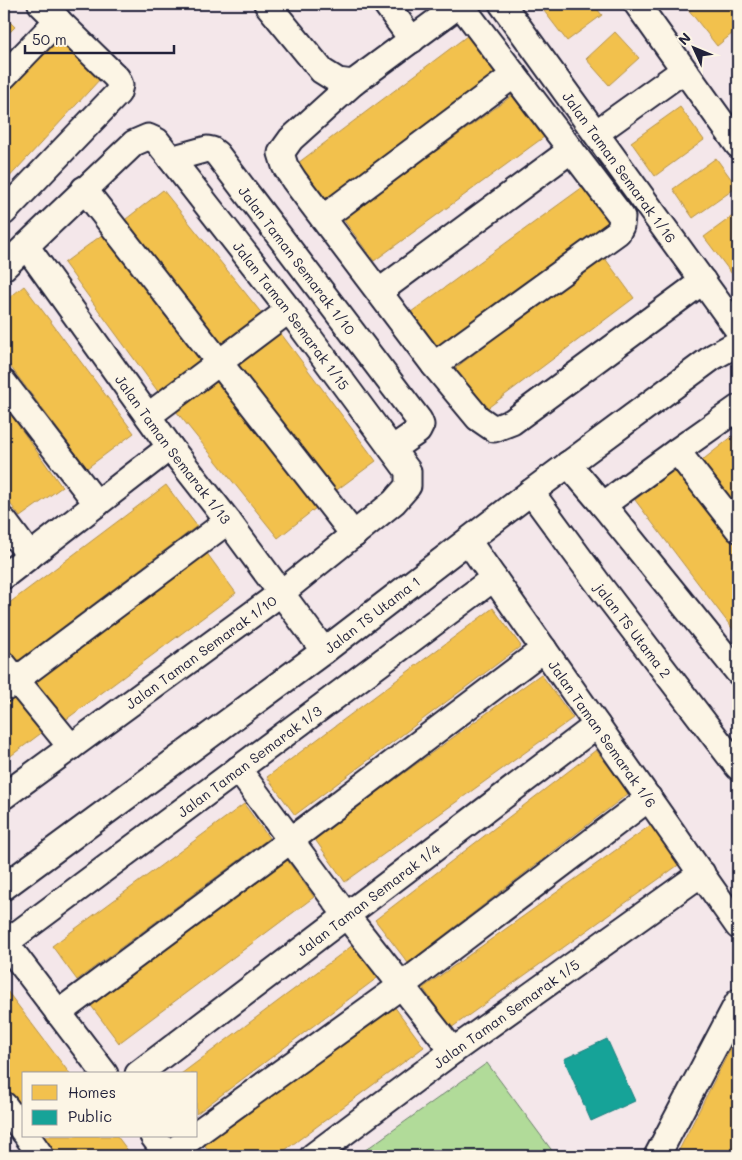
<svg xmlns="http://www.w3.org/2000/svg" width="742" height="1160" viewBox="0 0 742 1160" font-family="Mali,sans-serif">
  <rect width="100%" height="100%" fill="#f4e7ea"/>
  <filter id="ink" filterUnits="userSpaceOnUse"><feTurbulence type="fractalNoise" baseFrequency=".02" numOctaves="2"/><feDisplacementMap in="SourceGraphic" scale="10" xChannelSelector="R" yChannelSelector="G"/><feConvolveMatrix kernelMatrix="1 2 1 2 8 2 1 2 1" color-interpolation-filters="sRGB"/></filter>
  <g filter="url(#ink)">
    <path fill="#b1db99" stroke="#6a7e6a" d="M487,1063L556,1156H356H357Z"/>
    <g fill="#f2c14e" stroke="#b49148">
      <path d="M554,4H593L602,15L567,41L544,11Z"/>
      <path d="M684,4H738V29L717,46Z"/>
      <path d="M4,16L15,27L4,38Z"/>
      <path d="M615,32L639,58L609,85L586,59Z"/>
      <path d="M467,36L500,80L327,210L294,166Z"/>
      <path d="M57,38L101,78L4,183V95Z"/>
      <path d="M513,95L544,137L374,261L343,219Z"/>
      <path d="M680,107L704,140L655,176L631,142Z"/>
      <path d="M716,158L737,187L693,218L673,189Z"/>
      <path d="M587,184L614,222L439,350L411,312Z"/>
      <path d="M163,190L263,315L221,348L121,223Z"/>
      <path d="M738,212V276L735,278L704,237Z"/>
      <path d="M110,229L208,363L162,397L64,263Z"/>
      <path d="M604,257L634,298L485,410L454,369Z"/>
      <path d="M24,286L134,433L87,468L4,358V302Z"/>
      <path d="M279,331L376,461L330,495L233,365Z"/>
      <path d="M215,372L321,504L278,538L172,406Z"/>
      <path d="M4,405L62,487L20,517L4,495Z"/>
      <path d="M738,432V512L700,462Z"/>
      <path d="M681,464L738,540V636L635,500Z"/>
      <path d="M166,485L197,526L15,663L4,648V607Z"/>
      <path d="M206,552L236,593L64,721L34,680Z"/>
      <path d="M493,608L521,646L295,815L267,777Z"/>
      <path d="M541,674L573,718L345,882L314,838Z"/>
      <path d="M21,692L48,728L4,761V705Z"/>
      <path d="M596,750L629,793L408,963L375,920Z"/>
      <path d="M244,804L269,838L77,980L52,946Z"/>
      <path d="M655,822L684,861L451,1028L423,988Z"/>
      <path d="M285,857L314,897L119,1043L89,1003Z"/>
      <path d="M357,942L381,975L196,1114V1074H181Z"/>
      <path d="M4,987L70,1074H24V1111L4,1084Z"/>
      <path d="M391,1002L424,1047L277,1156H213L203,1143Z"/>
      <path d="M738,1034V1141L730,1156H676Z"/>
      <path d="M43,1136H117L132,1156H58Z"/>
    </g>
    <path fill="#17a398" stroke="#1a7c7c" d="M607,1039L635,1101L591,1121L564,1059Z"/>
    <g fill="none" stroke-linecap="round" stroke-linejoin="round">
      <g stroke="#22223b" stroke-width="29">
        <g id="minor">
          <path d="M267,4L322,71L338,81L353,83L460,4"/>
          <path d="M386,4L412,40"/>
          <path id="s1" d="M502,4L738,330"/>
          <path d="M637,4L738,145"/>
          <path d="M4,76L58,20"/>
          <path d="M353,83L291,139L281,153L285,166L294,180L434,365L478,418L494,429L512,422L703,281"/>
          <path d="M596,133L684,70"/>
          <path id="s2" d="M171,159L207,149L212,150L217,154L419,420L421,425L418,431L392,449"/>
          <path d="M84,189L354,535"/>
          <path d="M4,212L118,93L120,85L117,78L41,4"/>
          <path d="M323,218L514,75"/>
          <path id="s3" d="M26,246L170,447L228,521L324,651"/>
          <path id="s4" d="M4,267L134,143L148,137L157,141L289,310L408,471V486L394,502L281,593L4,796"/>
          <path d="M380,291L571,150"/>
          <path d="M434,365L618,232L621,226L622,217L460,4"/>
          <path d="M4,383L97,504"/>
          <path d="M148,416L289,310"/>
          <path d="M677,451L738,529"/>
          <path d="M568,464L603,505L738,672"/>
          <path id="s5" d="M531,492L600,586L738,767"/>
          <path d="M603,505L677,451L738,408"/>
          <path d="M4,521L30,556"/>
          <path id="s6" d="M468,541L738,926"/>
          <path d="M4,576L170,447"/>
          <path d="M4,665L71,747"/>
          <path d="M4,689L228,521"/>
          <path d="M238,769L346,915L453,1051"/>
          <path id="s7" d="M4,887L324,651L531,492L713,357L738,343"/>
          <path d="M4,941L105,1074"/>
          <path id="s8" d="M4,944L494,578"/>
          <path d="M58,1013L291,840L544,649"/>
          <path id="s9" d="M138,1074L597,725"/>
          <path d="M4,1105L24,1132"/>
          <path d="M196,1134L401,986L649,798"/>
          <path d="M27,1136L41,1156"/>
          <path d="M153,1136L168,1156"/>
          <path d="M166,1156L194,1136"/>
          <path id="s10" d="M313,1156L453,1051L702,873"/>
          <path d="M657,1156L738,1002"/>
        </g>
      </g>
      <use href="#minor" stroke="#fcf5e5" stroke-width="25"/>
    </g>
  </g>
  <g text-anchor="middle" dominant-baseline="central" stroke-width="5" stroke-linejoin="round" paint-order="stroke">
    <g font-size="14" fill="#22223b" stroke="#fcf5e5">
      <text stroke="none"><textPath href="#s1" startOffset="201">Jalan Taman Semarak 1/16</textPath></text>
      <text stroke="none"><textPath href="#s2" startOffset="182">Jalan Taman Semarak 1/10</textPath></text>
      <text stroke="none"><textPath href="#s4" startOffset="425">Jalan Taman Semarak 1/15</textPath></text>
      <text stroke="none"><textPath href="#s3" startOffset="251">Jalan Taman Semarak 1/13</textPath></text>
      <text stroke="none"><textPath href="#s7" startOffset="458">Jalan TS Utama 1</textPath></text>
      <text stroke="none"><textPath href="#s5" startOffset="172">jalan TS Utama 2</textPath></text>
      <text transform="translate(201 652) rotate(-36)">Jalan Taman Semarak 1/10</text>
      <text stroke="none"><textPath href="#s6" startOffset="235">Jalan Taman Semarak 1/6</textPath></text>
      <text stroke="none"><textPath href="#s8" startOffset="306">Jalan Taman Semarak 1/3</textPath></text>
      <text stroke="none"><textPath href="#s9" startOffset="289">Jalan Taman Semarak 1/4</textPath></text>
      <text stroke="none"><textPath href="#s10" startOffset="240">Jalan Taman Semarak 1/5</textPath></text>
    </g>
  </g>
  <rect width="742" height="1160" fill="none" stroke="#fcf5e5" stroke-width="20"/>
  <rect x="10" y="10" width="722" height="1140" fill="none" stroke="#22223b" stroke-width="2" filter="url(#ink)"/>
  <rect x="22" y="1072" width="175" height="65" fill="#fcf5e5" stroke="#a5a1a1"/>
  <rect x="32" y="1085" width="25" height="15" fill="#f2c14e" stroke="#a5a1a1"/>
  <text x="68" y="1098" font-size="15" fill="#22223b">Homes</text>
  <rect x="32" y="1110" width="25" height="15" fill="#17a398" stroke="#a5a1a1"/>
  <text x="68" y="1122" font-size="15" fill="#22223b">Public</text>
  <g transform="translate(694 48) rotate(314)" stroke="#fcf5e5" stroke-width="4" paint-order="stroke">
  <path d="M0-4L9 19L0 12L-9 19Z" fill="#22223b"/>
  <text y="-8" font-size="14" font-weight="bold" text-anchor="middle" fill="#22223b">N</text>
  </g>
  <path d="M25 45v8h149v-8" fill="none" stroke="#22223b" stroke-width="2.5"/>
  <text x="32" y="45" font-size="15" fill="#22223b" stroke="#fcf5e5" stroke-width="4" paint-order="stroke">50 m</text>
</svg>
